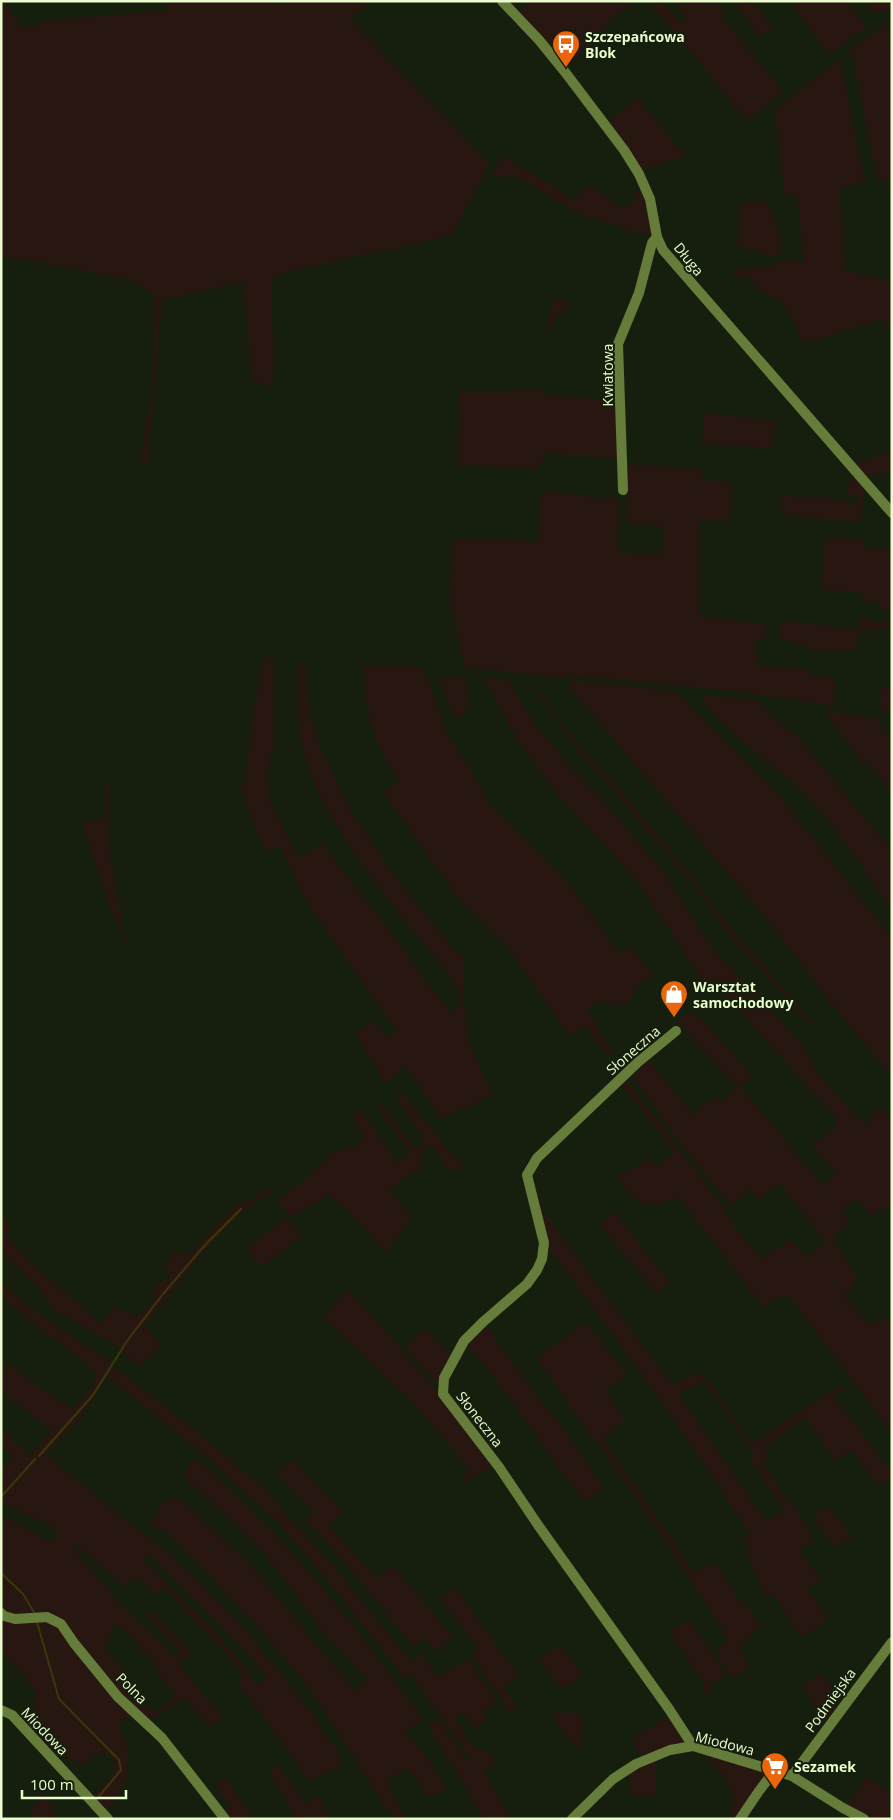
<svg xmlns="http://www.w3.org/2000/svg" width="893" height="1820" viewBox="0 0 893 1820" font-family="'Open Sans',sans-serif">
  <rect width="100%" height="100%" fill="#161f0d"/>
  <g fill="#281711" fill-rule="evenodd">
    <path d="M1,1H4L21,28L56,20L168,10L161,1H272L276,5L280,1H370L350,19L488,163V167L452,235L274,275L272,285L273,374L270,387L252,380L243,282L162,300L148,465L141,462L145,422L151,397L154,347L153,294L132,281L44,263L4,257L1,264Z"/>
    <path d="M530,1H636C609,19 589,46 566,68L520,12Z"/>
    <path d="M648,1H661L683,24L687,19L673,1H716L725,13L723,18L783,92L747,120C713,81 682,40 648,1Z"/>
    <path d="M733,1H753L773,27L760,37Z"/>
    <path d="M789,1H847L866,27L829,55Z"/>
    <path d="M863,1H892V7L882,14L875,13Z"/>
    <path d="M886,23L892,44V180L878,182L852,55L847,52Z"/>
    <path d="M840,59L865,182L839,188L845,270L892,282V335L883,320L802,343L796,324L781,300L762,293L749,276L737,279L731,271L778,264L780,259L804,262L797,195L785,197L774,111Z"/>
    <path d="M637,98L683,153L682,158L641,170L607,122Z"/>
    <path d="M505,156L574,200L587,184L623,208L635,201L633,194L642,190L653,233L651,235L624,229V227L576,213L544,192L520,179L496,175L492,171Z"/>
    <path d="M765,200L766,204L773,212L782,248L776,257L736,246L740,233L739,203Z"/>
    <path d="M555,298L570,303L558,315L543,340Z"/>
    <path d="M544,389L545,395L616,401L617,459L545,453L539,469L458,465L459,390L487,392Z"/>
    <path d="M704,413L775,421L774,448L702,444Z"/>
    <path d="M892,451V470L866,478L854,465L858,462Z"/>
    <path d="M625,464L701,469V483L708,480L731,482L730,521L700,520L699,616L765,624L766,639L756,640L757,665L809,670V674L812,675L836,679L833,703L830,705L717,689L567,675L565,678L464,667L450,599L453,540H522L538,542L541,491L576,494L597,499L613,496L620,503L617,549L622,552L662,555L664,527L626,522L628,487Z"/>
    <path d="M854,477L863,486L862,521L830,520L781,514L782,492L795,498H829L856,504L858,496H852L846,492L849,483Z"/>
    <path d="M825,537L863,539L864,547L892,549V614L880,608L879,602L862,600L861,592L821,590Z"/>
    <path d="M862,616C877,627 878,619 892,622V627C878,632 870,629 857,632L856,650L835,652L815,649L779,638L781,621L854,629L859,627Z"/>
    <path d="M264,655L274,660L273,743L267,775L269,798L297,856L314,849L321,843L391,932L424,979L452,1013L463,1004C459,996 457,986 452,979C436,955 415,934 397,911C360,862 315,804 302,743C296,717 298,690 297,663H305L309,710L320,747L354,817L400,883L455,951L464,955L463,1003L471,1047L492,1093L468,1109L465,1105L441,1119L405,1065L386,1084L355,1033L372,1021L386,1036L398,1032L315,915L301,891L281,847L266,850L263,845L240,786H243L245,781L250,735Z"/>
    <path d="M364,665L423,667L448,736L470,769L490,805L569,884L619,954L630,946L654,975L638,985V988L626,1005L614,1006L606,1000L593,1004L588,1011L613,1053L607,1055L586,1027L569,1035C535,989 508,938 462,903L383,792L399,781C389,765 377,747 372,728C366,708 365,686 364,665Z"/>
    <path d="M439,677L465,678L469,705L460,716L454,717Z"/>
    <path d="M484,678L508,680L536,726L574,772L602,799L661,869L711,947L804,1047L816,1071L859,1120L866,1123L881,1108L892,1120V1204L871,1216L857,1199L842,1208L849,1220L837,1233L835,1243L857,1276L852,1289L843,1294L870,1325L883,1320L892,1321V1433L789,1296L780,1295L764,1307L679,1199L675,1198L656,1205L643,1204L624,1189L617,1173L625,1174L648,1158L657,1167L675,1152L621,1084L626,1079L725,1209L723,1211L761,1259L791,1239L805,1257L826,1242L779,1183L759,1200L751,1189L730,1205L687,1152L637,1083L634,1074L647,1058L692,1114L716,1097L720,1101H723L737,1086L677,1022L688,1012L699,1016L752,1076L741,1087L823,1186L835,1175V1171L811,1145L836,1128L835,1116L718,988H707L643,889L610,850L559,796L519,742Z"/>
    <path d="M570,679L676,692L778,794L892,938V1046L890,1049L892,1051V1077L843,1018L759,910L570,688Z"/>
    <path d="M882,686L892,688V713L879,709Z"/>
    <path d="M537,691H540L561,724L636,809L685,868L719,914L814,1025L811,1027L727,932L687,876L568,738Z"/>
    <path d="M700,695L756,700L772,717L797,736L892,851V910C863,869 836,825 800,789C771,761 720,730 700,695Z"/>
    <path d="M824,710L877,719L892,743V793L866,761H862L834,725Z"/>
    <path d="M110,782L108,843L122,924L128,946L111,909L82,822L105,817L106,785Z"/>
    <path d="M405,1095L450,1153L465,1164L457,1170L444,1168L439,1154L429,1145L418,1156L423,1167L389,1189L412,1219L385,1253L365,1227L329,1195L292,1217L281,1206L279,1199L317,1169L328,1155L357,1145L364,1137L351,1113L361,1110L397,1163L410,1153L377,1106L379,1101L413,1147L420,1145L424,1137L395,1097Z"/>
    <path d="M268,1186L273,1192C218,1222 185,1280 144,1325L161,1345L140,1366L110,1341L56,1311L37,1286L1,1252V1213L11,1227L6,1235L30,1262L101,1323L114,1307L136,1317L146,1309L155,1297L152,1289L170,1277L165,1268L173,1254H185L193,1252L222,1219L237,1204L257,1196Z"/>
    <path d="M537,1203L673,1386L698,1372L710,1383L749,1442C759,1443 769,1434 776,1427L841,1385L845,1388L834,1397L892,1472V1477L879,1486L851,1450L835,1460L805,1417L764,1448L768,1456L763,1462L786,1498L796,1508L814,1541L799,1550L821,1580L807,1588L829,1620L800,1637L774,1594L766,1598L747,1554L750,1551L743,1539L750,1535L711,1474L645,1378L548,1247ZM704,1382L753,1452L752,1461L784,1510L766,1522L678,1393Z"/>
    <path d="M615,1212L670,1283L656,1293L599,1224Z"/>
    <path d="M285,1217L302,1236L261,1267L247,1248Z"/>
    <path d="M1,1281C32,1312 71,1336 108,1360L114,1367L207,1440L262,1487L344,1579L411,1662L421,1654L439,1677L467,1658L497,1701L484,1712L485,1721L476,1729L464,1713L454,1717L473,1747L490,1753L496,1762L484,1772L511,1819H484L468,1793L463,1782L428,1727L438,1718L468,1762L471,1758L411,1675L405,1679L336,1591L279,1523L199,1450L107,1377L81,1417L47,1453L51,1459L136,1529L155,1542L194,1577L240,1624L316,1718L325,1737L336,1747L342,1766L310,1780L237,1682L243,1675L220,1646L192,1620L175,1598L163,1588L157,1594L139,1579L130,1582L124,1586L78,1547L74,1549C85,1567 104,1579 114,1598L174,1656L181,1653L146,1615L147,1611L151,1612L192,1653L178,1663L223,1718L210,1727L185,1698L149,1721L125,1700L56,1616L10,1615L1,1609V1514L52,1543L57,1537L52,1526L1,1503V1487L4,1481L1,1478V1463L4,1465L8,1463L13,1455L1,1446V1429L30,1456L52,1431L1,1392V1360L73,1410L96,1382V1372L1,1297ZM146,1554L150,1555L253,1659L267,1678L257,1684L221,1638L145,1562ZM115,1623L139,1644L141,1652L154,1659L153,1664L165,1683L176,1693L162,1709L154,1712L139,1703L138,1688L104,1648Z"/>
    <path d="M347,1289C400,1344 448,1405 495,1465L461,1485V1480L470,1470L414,1404L324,1317Z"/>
    <path d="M587,1323L627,1376L605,1390L625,1421L603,1438L694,1572L715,1564L745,1608L748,1607L761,1626L739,1649L749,1668L733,1678L714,1651L725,1643L727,1640L723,1630C676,1557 629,1484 577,1416C563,1398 555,1379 539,1364L542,1353Z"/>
    <path d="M485,1324L549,1412L559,1422L604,1489L584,1502L486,1366L466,1346Z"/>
    <path d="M426,1328L451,1356L441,1376L438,1385L406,1347Z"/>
    <path d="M194,1457C255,1509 303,1563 353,1625C377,1656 399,1689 423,1719L405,1732C421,1749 437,1769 446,1791L426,1796L419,1782L408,1769L386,1779L405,1819H394L310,1689L270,1641L204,1569L165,1531L151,1524L163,1501L179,1498L249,1564L354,1690L368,1679L322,1630L266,1555L242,1530L183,1476Z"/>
    <path d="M292,1460L343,1511L328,1525L377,1579L393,1565L453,1638L436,1652L424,1638L413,1646L347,1565L305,1519L313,1510L278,1475Z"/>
    <path d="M831,1508L852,1538L835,1547L815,1520L817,1511Z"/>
    <path d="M455,1588L519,1676L503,1686L517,1707L510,1712L471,1654L479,1650L439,1597Z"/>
    <path d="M1,1617L46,1620L56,1624L135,1716L121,1720L120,1731C126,1739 127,1744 128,1753C131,1780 121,1789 107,1811L93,1799L114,1772L116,1763L107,1753L90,1755L91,1761L87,1764C70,1760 62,1756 52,1743L47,1749L27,1727L30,1713L34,1711L36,1695L25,1675L1,1653Z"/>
    <path d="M689,1620L727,1676L709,1686L713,1692L706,1697L701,1678L670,1632Z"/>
    <path d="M561,1645L582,1675L561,1689L539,1659Z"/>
    <path d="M822,1673L840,1701L826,1721L801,1686Z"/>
    <path d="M558,1710L561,1713H566L576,1710L584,1723C581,1732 581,1741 577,1750L551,1713Z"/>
    <path d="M669,1716L686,1744L648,1753L645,1751L640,1756L632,1739Z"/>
    <path d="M709,1756L767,1773L736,1819H731L733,1795L726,1779L708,1758Z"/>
    <path d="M656,1759V1795L633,1798L628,1772Z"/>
    <path d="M277,1764L307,1805L319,1796L329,1819H297L269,1771Z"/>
    <path d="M226,1776L229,1782L254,1819H230L224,1811L230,1807L215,1784Z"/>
    <path d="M866,1777L892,1793V1808L886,1819H871L846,1806Z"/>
    <path d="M43,1794L49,1802L55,1816L61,1819H30L33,1808Z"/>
  </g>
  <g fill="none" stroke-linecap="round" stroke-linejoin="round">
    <g stroke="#3a370b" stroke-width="2">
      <path d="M39,1456L93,1395L127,1341L163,1294L205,1245L241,1209"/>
      <path d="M1,1497L35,1459"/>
      <path d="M1,1573L23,1594L35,1614"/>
      <path d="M37,1622L59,1699L119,1760L121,1770L96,1800"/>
    </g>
    <g stroke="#657c3a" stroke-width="10">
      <path d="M502,1L539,40L565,72L624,150L639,174L650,199L657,237L663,250L892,513"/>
      <path d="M623,490L618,344L639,293L652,243L657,237"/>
      <path d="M676,1031L637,1063L537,1158L527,1175L544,1243L542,1259L537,1270L527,1284L483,1322L464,1341L444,1378L443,1394L499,1467L538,1525L669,1709L693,1746"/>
      <path d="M1,1613L4,1616L15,1619L47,1617L61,1624L74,1643L118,1697L162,1738L225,1819"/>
      <path d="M1,1710L12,1715L108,1819"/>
      <path d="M792,1776L892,1642"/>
      <path d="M572,1819L613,1779L636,1764L670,1750L693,1746L792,1776L843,1808L864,1819"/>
      <path d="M740,1819L759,1791L775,1770"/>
    </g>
  </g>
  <defs>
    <g id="bus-pin" transform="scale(1.4375)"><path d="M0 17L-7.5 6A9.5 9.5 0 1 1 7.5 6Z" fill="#eb660a" stroke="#161f0d"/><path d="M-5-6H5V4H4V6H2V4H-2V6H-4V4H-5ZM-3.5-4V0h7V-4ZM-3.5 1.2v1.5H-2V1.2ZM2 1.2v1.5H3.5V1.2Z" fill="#fff"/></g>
    <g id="shop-pin" transform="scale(1.4375)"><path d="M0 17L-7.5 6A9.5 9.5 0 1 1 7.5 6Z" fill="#eb660a" stroke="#161f0d"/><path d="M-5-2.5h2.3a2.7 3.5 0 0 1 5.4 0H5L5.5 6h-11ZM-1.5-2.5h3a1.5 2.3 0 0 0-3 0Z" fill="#fff"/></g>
    <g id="supermarket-pin" transform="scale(1.4375)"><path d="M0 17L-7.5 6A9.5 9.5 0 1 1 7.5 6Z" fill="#eb660a" stroke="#161f0d"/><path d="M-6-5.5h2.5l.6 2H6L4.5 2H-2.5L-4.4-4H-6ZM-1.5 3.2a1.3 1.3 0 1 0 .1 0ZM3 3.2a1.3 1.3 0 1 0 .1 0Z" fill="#fff"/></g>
  </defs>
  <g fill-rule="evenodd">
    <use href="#bus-pin" x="566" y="44"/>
    <use href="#shop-pin" x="674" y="994"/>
    <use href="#supermarket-pin" x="775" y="1766"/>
  </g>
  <g text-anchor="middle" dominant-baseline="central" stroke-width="4" stroke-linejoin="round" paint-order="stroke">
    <g font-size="14" font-weight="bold" fill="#e9fdcd" stroke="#161f0d" text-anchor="start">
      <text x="585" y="36">Szczepańcowa<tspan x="585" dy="16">Blok</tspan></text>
      <text x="693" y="986">Warsztat<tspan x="693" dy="16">samochodowy</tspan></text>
      <text x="794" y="1766">Sezamek</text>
    </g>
    <g font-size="14" fill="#e9fdcd" stroke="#161f0d">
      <text transform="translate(689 259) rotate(51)">Długa</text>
      <text transform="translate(607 375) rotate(-90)">Kwiatowa</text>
      <text transform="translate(633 1050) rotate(-41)">Słoneczna</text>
      <text transform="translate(480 1419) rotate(52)">Słoneczna</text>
      <text transform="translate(132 1688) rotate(45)">Polna</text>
      <text transform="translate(830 1700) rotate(-54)">Podmiejska</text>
      <text transform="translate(45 1731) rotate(46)">Miodowa</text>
      <text transform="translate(725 1743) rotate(14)">Miodowa</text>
    </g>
  </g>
  <rect width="893" height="1820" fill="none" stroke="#e9fdcd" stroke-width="5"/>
  <path d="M22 1790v8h104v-8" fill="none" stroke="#e9fdcd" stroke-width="2.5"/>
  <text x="30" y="1790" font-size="15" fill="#e9fdcd" stroke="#161f0d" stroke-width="4" paint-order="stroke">100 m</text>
</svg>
